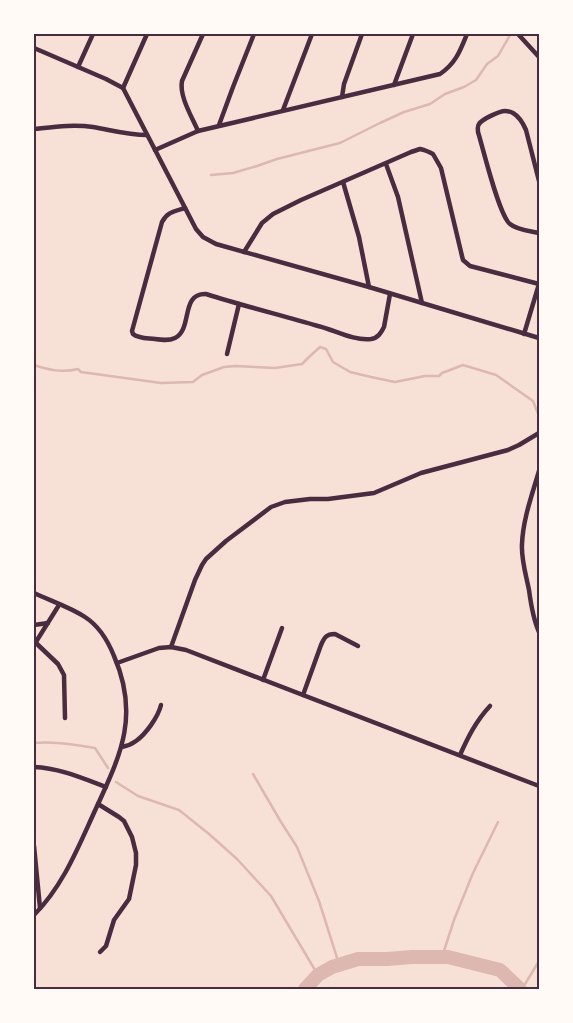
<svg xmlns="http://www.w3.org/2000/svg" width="573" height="1023" viewBox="0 0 573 1023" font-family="'Times New Roman',serif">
  <rect width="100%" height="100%" fill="#f7e1d7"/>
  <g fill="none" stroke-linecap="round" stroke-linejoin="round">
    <g stroke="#dcb8b0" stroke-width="2.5">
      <path d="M211,175L233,173L257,166L277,159L340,143L380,123L404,112L430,104L445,94L464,87L476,80L487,64L498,56L510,35"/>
      <path d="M34,365C49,370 62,373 78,369L81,372L161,383L193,382L202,375L224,367L235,366L275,368L302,364L310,356L320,347L326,349L333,362L350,372L371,377L395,382L425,376H439L442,373L463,365L496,375L533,401L539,416"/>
      <path d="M34,743C54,741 75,745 95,748L108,768"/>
      <path d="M253,774L281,822L297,847L319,901L339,964"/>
      <path d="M116,782L138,796L179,810L209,834L237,859L271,896L318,975"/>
      <path d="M442,957L454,920L473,873L498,822"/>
      <path d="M522,989L539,961"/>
    </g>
    <path stroke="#dcb8b0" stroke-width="14" d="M305,989L318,975L332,967L358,959H387L412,957H448L500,970L520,989"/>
    <g stroke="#4a2c40" stroke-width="4.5">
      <path d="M518,34L539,57"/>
      <path d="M34,48L106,79L123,88"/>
      <path d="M78,67L93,34"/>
      <path d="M394,85L413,34"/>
      <path d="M123,88L196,229L203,237L216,244L369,287L539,338"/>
      <path d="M123,88L147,34"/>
      <path d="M342,97L344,84L362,34"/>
      <path d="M283,110L312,34"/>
      <path d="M219,125L233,87L254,34"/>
      <path d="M34,129C53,127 73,124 93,127C111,130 128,135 147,135"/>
      <path d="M198,131C192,117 179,96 182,81L203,34"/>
      <path d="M155,150L198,131L440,74C456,63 460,51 467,34"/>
      <path d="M386,164L398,197L422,303"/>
      <path d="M539,181L526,130C523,123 520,117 513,113C511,112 508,111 505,111C500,111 482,119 479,124C477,127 478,128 478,132C483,148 499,216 510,224C517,230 530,231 539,233"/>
      <path d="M343,182L359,237L369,287"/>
      <path d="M185,208C175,211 167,212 162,222L132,331L133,334C139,339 148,338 155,339C162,340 169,341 175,338C193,329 180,293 206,294C243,306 281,315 318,326C335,330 353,341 371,339C378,338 381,333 384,327L390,294"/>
      <path d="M244,252L262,223L273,214L301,200L411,152L420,149L424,150L429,152L433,154L441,168L462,256L463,260L470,266L539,284"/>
      <path d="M524,334L539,284"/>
      <path d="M227,354L239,304"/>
      <path d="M539,471C532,495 523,519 522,544C521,559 526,575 529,590C531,605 533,619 539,632"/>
      <path d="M34,593C51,601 70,607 85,617C99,626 108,641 114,656C141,718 119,758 93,815C77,850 62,887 34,915"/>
      <path d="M34,625L48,623"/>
      <path d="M36,643L58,664L64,675L65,718"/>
      <path d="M34,645L59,605"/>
      <path d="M171,647L195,580L202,565L206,559L226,541L271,507L285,502L310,499H328L374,493L421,473L508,450L519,445L539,433"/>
      <path d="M117,663L159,648L171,647L186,650L539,786"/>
      <path d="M263,680L282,628"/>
      <path d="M303,695L321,645C324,638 326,634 335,634L358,646"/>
      <path d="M122,747C127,746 132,744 136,741C146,734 158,717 161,705"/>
      <path d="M460,755C468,737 476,721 490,706"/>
      <path d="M34,767C59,768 82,778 106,787"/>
      <path d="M98,804L119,817L124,821L132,837L136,853V865L129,899L114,920L106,946L100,952"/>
      <path d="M34,846L40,908"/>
    </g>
  </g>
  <rect width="573" height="1023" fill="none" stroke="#fffaf5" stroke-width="70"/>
  <rect x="35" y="35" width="503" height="953" fill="none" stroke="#4a2c40" stroke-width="2"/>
</svg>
